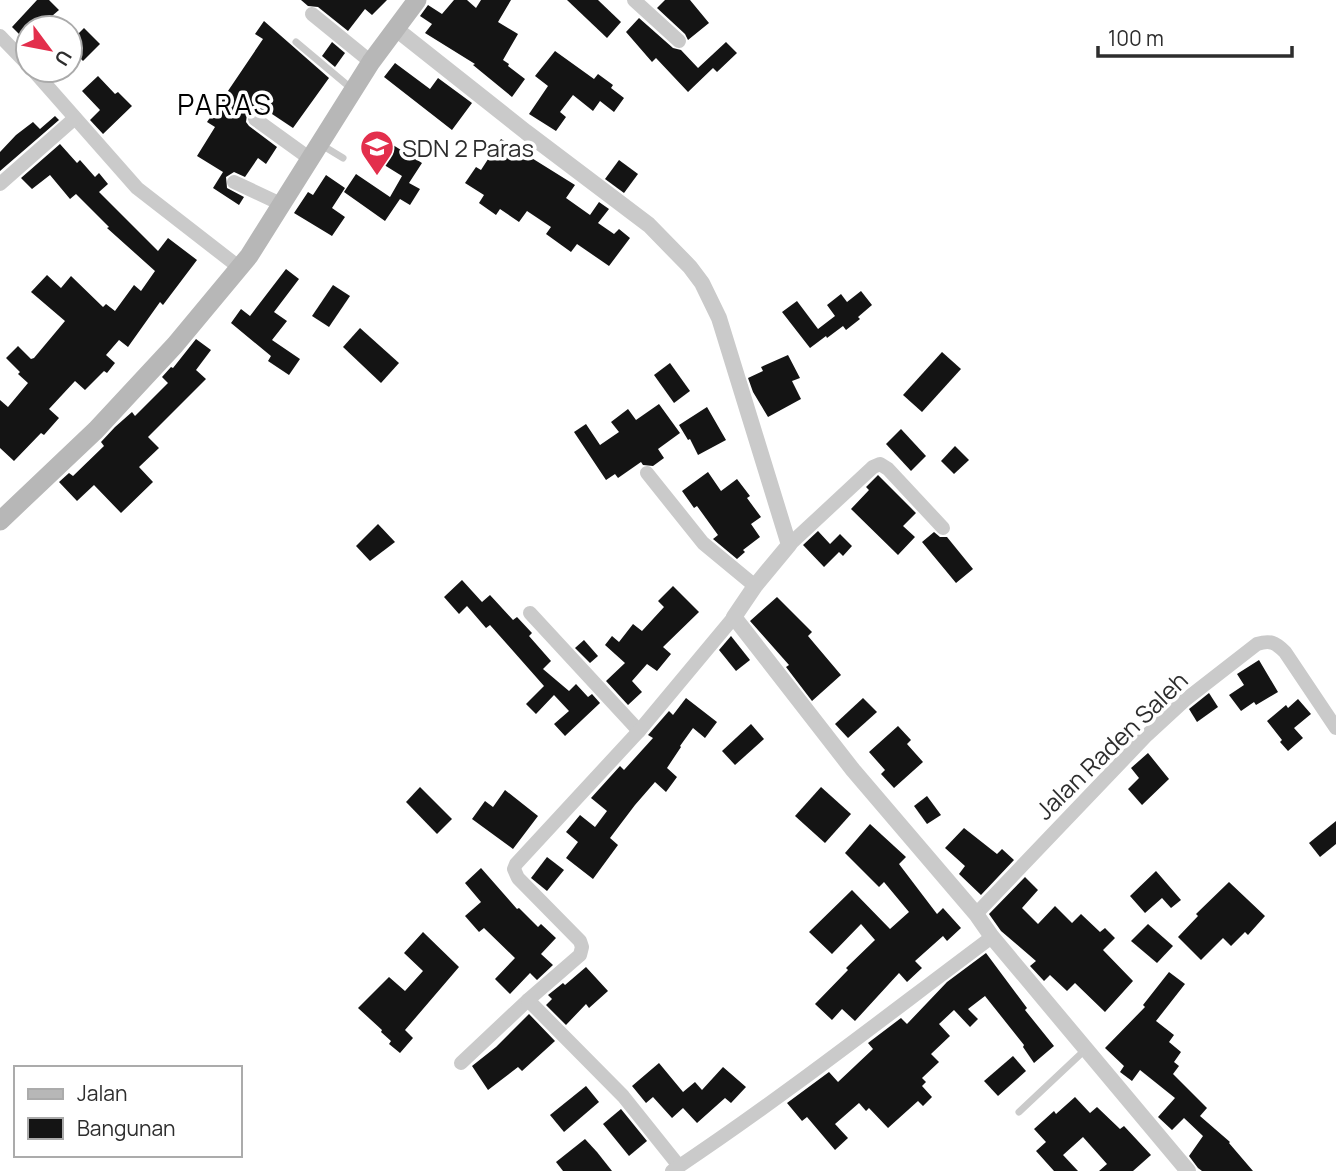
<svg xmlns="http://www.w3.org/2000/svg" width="1336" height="1171" viewBox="0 0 1336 1171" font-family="Manrope,sans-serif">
  <rect width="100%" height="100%" fill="#fff"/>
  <g fill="#141414">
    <path d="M37,0H49L59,10L38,28H28V43L12,27Z"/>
    <path d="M301,0H387L372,15L365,9L348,31L318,7L308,6Z"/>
    <path d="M454,0H467L476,8L481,0H511L498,22L518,34L503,60L509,64L508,66L525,79L512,97L473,65L475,64L425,33L432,24L420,16L428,5L442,14Z"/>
    <path d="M567,0H598L621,22L607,38Z"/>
    <path d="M665,0H690L709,23L688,40L685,34L657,8Z"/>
    <path d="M639,18L673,48L681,50L698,68L726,42L737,53L717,72L713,68L688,92L656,58L652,62L626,32Z"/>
    <path d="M264,21L329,78L293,128L269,112L267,116L255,109L247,114L246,122L249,126L277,147L266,164L258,158L245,177L234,172L226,177L227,188L244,197L239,205L213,188L223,172L197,156L215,127L207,122L263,39L255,34Z"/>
    <path d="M84,28L100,44L83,61L70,48V42Z"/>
    <path d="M332,42L345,53L335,67L322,56Z"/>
    <path d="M555,51L594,79L598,74L613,85L611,88L624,98L614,112L600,101L593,111L573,95L560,112L566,117L556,131L529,114L548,86L535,76Z"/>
    <path d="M395,63L430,89L438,78L472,103L452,130L384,77Z"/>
    <path d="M98,76L115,94L118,92L132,106L103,134L90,120L100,110L82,91Z"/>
    <path d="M55,116L59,120L0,171V152L16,135L33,122L40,129Z"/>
    <path d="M372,132L422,163L409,183L420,189L410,205L400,199L385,221L344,192L356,174L390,197L402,176L360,150Z"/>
    <path d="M501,139L575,185L566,198L590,215L599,202L609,209L598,223L614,234L619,229L630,238L609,266L577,244L571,252L546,234L551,227L527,211L519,222L500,209L496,215L479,203L484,195L465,183L476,167L481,170Z"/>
    <path d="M60,144L77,163L80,160L95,177L99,173L108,184L99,192L158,251L168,238L197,260L163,305L160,302L128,347L119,340L106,355L115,363L107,373L104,371L85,390L75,381L49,409L59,418L44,435L41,433L14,461L0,448V400L8,407L28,383L18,374L20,372L6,358L18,346L31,359L34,358L65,321L31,292L47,275L61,288L71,276L103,307L106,304L115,311L134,285L141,291L155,271L107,228L109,227L76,194L70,199L50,175L32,189L21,178Z"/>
    <path d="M619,160L638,174L624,193L605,179Z"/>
    <path d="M326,175L345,188L332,208L345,217L332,236L294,213L308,192L313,195Z"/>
    <path d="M286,269L299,279L274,312L287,321L272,340L300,359L289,375L268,361L271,356L231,323L241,309L250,316Z"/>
    <path d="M333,285L350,296L329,327L312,316Z"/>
    <path d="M861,291L872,305L858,317L860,319L846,330L843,326L827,338L826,336L810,348L782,312L797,301L818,329L835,316L827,305L841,294L847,302Z"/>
    <path d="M360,328L399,363L381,383L343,347Z"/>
    <path d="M196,339L211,350L196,370L206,379L148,437L159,448L139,467L153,482L121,513L94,485L77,501L59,482L69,473L73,476L104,446L101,442L115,427L132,412L135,416L168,383L162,377L171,367L173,368Z"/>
    <path d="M942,352L961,369L922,412L903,395Z"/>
    <path d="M788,355L800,378L792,381L801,399L768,417L753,392L748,378L763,371L761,367Z"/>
    <path d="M670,363L690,391L674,403L654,375Z"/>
    <path d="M659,404L680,433L658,449L664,458L653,466L643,465L641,462L618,478L615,474L606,480L574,432L586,424L600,445L619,432L611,422L628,409L636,420Z"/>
    <path d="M707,407L726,440L698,455L690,439L688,440L679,425Z"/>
    <path d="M901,429L926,456L911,471L886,444Z"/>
    <path d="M955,446L969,460L954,474L941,461Z"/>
    <path d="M708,472L721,491L737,479L750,496L747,498L761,517L751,524L760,537L743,550L745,552L737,559L713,539L718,535L697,506L694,508L682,491Z"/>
    <path d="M878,475L916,513L903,526L915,537L898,555L851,509L869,490L866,487Z"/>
    <path d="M378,524L395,542L370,561L356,546Z"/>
    <path d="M818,531L830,544L840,534L852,546L843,556L839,552L824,567L803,545Z"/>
    <path d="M934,532L940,537H947L973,569L956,583L922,542Z"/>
    <path d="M462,580L482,602L490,595L513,620L517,617L532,633L529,636L551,661L543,669L569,691L576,684L588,697L592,694L600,703L565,736L554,724L569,711L554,695L536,714L526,704L544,686L490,625L486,628L467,606L459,614L444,597Z"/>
    <path d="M673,586L699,612L663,647L671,654L657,671L647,664L632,681L642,692L628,705L606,681L625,663L605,645L612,636L619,642L633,624L642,631L664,607L658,601Z"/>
    <path d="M777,597L812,632L808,636L841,675L812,701L786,667L789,665L750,621Z"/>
    <path d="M731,636L750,660L736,671L719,650Z"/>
    <path d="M584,640L598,656L590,663L575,648Z"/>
    <path d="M1259,660L1278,692L1256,705L1254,702L1241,711L1229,695L1244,685L1237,674Z"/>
    <path d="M1209,693L1218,707L1197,722L1189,709Z"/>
    <path d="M686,698L717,722L705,738L693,728L680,746L681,747L667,768L677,777L666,792L655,782L635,805L610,838L618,845L593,879L566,858L578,842L566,832L580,815L595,827L607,811L591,798L620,766L624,770L653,738L648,735L669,711L673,715Z"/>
    <path d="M863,698L877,712L848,738L835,724Z"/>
    <path d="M1298,699L1311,714L1294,728L1303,738L1288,751L1280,742L1282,740L1267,721L1286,705L1288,708Z"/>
    <path d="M751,724L764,739L735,765L722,751Z"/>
    <path d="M898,726L911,740L907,744L923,762L894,788L881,774L885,770L869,752Z"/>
    <path d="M1148,753L1169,779L1142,805L1128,789L1139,778L1131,768Z"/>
    <path d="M420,787L452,819L437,834L406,802Z"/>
    <path d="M821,787L851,814L825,843L795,816Z"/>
    <path d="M505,790L538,816L513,849L472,819L485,801L493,807Z"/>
    <path d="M927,796L941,815L927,824L914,806Z"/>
    <path d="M1336,821V844L1320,857L1309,843Z"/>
    <path d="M870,824L906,857L899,864L937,914L943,908L961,928L947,941L943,936L915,961L922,968L907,982L899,973L855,1021L842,1009L832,1020L815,1004L848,970L846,968L875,940L861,924L832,954L809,932L852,890L890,929L909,912L884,882L879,887L845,853Z"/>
    <path d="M964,828L997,854L1002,849L1014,860L981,895L959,874L965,866L945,848Z"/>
    <path d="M547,857L564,870L547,891L531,878Z"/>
    <path d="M481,868L517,909L519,908L538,927L541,924L556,938L541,954L553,965L537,980L530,973L510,994L495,979L515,958L484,928L479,932L465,916L481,902L465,883Z"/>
    <path d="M1156,871L1181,900L1171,908L1162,898L1145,913L1130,896Z"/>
    <path d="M1025,877L1038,890L1022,908L1038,924L1055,906L1072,923L1081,914L1100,932L1105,928L1115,938L1103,950L1133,981L1105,1012L1075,983L1067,991L1050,975L1044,981L1030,966L1036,961L1001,931L989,914Z"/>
    <path d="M1229,882L1265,916L1248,935L1245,932L1231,946L1223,938L1201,960L1178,937L1198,916L1196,914Z"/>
    <path d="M1148,924L1173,946L1157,963L1131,941Z"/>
    <path d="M423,932L459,967L405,1030L413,1038L400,1053L389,1044L391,1041L381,1032L382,1030L358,1008L389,977L405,991L423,971L404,953Z"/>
    <path d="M986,953L1027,1008L1025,1010L1054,1046L1034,1063L1023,1047L1024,1045L985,996L968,1009L978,1019L970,1027L954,1010L939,1024L950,1036L931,1054L939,1062L922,1078L926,1082L922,1086L932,1097L923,1106L918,1101L888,1128L869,1108L866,1111L859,1103L835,1124L848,1138L835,1150L807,1117L802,1121L787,1103L829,1072L838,1082L873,1049L868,1043L901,1018L907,1024L947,982Z"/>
    <path d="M586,967L608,991L589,1008L586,1004L566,1025L546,1005L552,999L548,995L563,983L565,985Z"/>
    <path d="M1169,972L1185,984L1156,1021L1174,1035L1169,1042L1181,1052L1174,1062L1179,1066L1173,1074L1207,1108L1200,1116L1230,1142L1229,1143L1253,1171H1202L1198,1168L1189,1156L1203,1136L1184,1118L1172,1130L1158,1117L1175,1098L1140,1070L1132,1081L1120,1072L1124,1066L1105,1048L1145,1007L1143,1005Z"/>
    <path d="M529,1014L555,1041L522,1071L518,1067L488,1090L472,1066L496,1047Z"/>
    <path d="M1013,1056L1026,1071L998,1096L984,1081Z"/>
    <path d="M659,1063L683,1092L695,1082L702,1090L723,1067L746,1087L731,1103L725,1098L697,1123L683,1108L672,1118L653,1097L646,1103L632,1086Z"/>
    <path d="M586,1086L599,1102L564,1132L550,1115Z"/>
    <path d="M1075,1097L1090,1113L1097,1107L1120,1129L1124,1126L1151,1155L1133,1171H1099L1107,1164L1083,1137L1063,1155L1078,1171H1054L1036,1151L1046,1142L1034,1129L1054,1111L1056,1114Z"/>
    <path d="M621,1109L647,1141L629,1156L603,1124Z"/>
    <path d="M585,1139L597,1152L612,1171H563L556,1162Z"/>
  </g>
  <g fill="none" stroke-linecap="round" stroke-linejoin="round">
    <g stroke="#cacaca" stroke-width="7">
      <path d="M296,42L352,89"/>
      <path d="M320,144L343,158"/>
      <path d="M1019,1112L1086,1049"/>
    </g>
    <g stroke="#cacaca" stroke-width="14">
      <path d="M634,0L679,41"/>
      <path d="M312,14L371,62"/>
      <path d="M0,36L28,65"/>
      <path d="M33,70L137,188L240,268"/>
      <path d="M255,119L309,158"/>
      <path d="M234,182L283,205"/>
      <path d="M0,184L75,118"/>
      <path d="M647,473L703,543L755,586"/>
      <path d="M789,545L873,467L880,464L888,469L943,528"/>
      <path d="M530,613L639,731"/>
      <path d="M976,914L1147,735L1185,700L1257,644C1270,640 1275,642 1285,652L1336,728"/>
      <path d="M461,1063L528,1000"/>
      <path d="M679,1166L623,1096L528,1000L580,955L582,947L580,941L518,878L514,869L516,864L639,731L734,617"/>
      <path d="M672,1171C782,1098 886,1016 992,937"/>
    </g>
    <path stroke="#cacaca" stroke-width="16" d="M396,29L526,132L649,225L690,267L702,283L719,318L789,545L755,586L734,617L853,770L976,914L992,937L1188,1171"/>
    <path stroke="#b7b7b7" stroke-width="19" d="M0,521L96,430L175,345L249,256L371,62L417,0"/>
  </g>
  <defs>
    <g id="school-pin" transform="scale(1.75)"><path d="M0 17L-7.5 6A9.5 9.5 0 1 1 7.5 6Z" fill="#e32f4c" stroke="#fff"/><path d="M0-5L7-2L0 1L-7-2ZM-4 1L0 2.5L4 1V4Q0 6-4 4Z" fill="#fff"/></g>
  </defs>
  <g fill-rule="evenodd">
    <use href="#school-pin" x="377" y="147"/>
  </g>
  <g text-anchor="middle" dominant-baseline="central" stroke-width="7" stroke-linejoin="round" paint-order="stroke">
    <g font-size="24" fill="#2d2d2d" stroke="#fff" text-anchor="start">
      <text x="402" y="147">SDN 2 Paras</text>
    </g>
    <g font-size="24" fill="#2d2d2d" stroke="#fff">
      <text transform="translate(1111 745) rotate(-44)">Jalan Raden Saleh</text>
    </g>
    <g font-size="28" letter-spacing="2" fill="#000" stroke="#fff">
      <text x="225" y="104">PARAS</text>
    </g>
  </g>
  <rect x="14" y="1066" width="228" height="91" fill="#ffffff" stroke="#ababab" stroke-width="2"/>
  <rect x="28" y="1089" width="35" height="10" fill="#b7b7b7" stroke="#ababab" stroke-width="2"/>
  <text x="77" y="1101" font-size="21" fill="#2d2d2d">Jalan</text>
  <rect x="28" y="1118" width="35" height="21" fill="#141414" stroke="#ababab" stroke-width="2"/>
  <text x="77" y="1136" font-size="21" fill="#2d2d2d">Bangunan</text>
  <g transform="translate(49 49) rotate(122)"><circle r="33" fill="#ffffff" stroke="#ababab" stroke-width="2"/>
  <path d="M0-5L12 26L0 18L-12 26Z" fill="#e32f4c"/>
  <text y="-10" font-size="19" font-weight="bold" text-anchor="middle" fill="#2d2d2d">U</text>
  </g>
  <path d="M1098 46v10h194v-10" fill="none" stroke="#2d2d2d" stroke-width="3.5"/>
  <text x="1108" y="46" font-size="21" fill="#2d2d2d" stroke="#ffffff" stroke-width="5" paint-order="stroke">100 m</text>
</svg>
